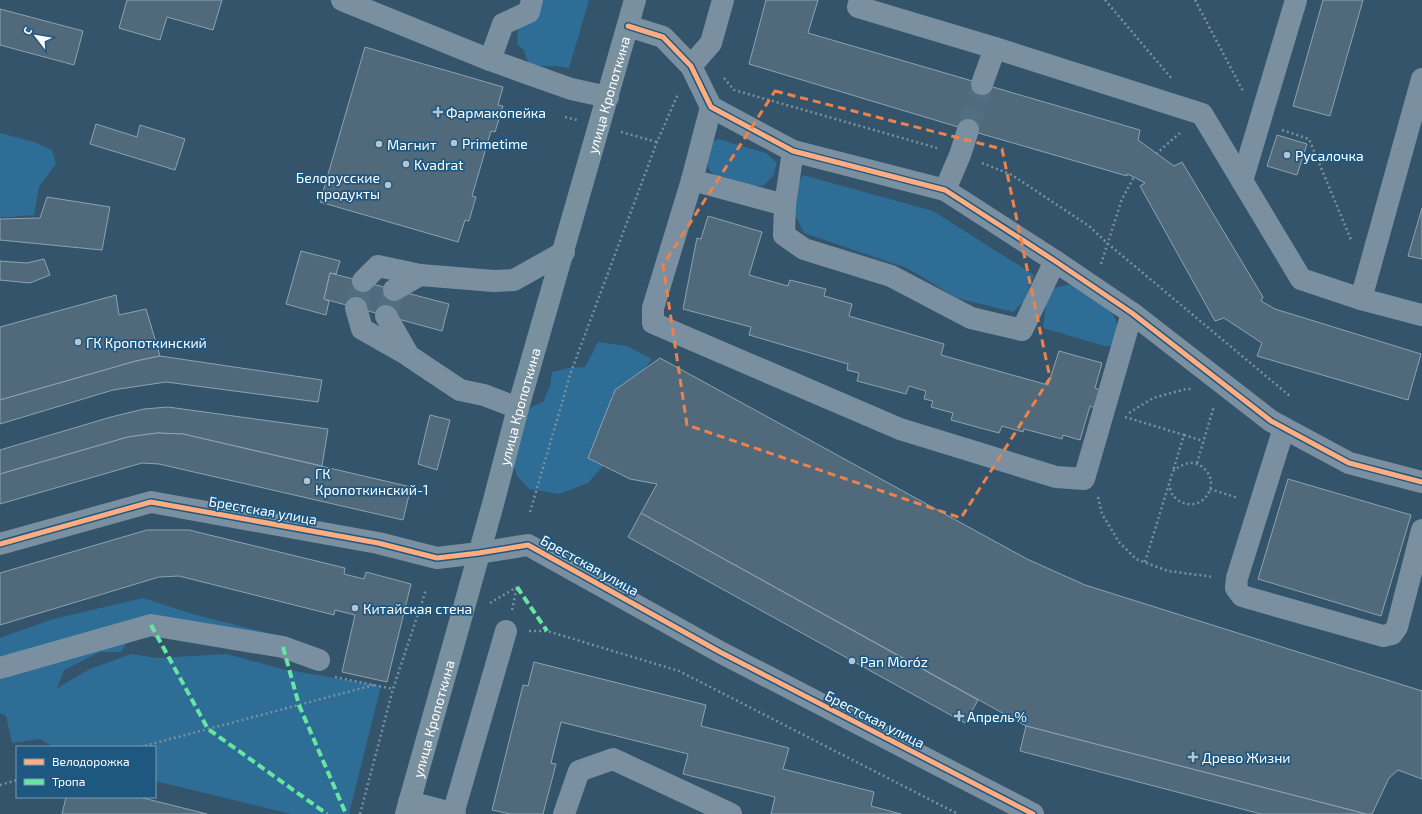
<svg xmlns="http://www.w3.org/2000/svg" width="1422" height="814" viewBox="0 0 1422 814" font-family="'Exo 2',sans-serif">
  <rect width="100%" height="100%" fill="#34546b"/>
  <g fill="#2e6d96">
    <path d="M539,0H589L569,68L556,66H529L524,50L517,44L518,28Z"/>
    <path d="M0,133L34,142L52,150L56,164L39,187L34,215L10,217H0Z"/>
    <path d="M718,139L766,153L777,163L773,176L764,185L752,188L715,177L709,169L706,160L710,142Z"/>
    <path d="M803,175L933,211L1034,275L1024,301L1013,312L957,298L907,268L804,233L794,213L797,187Z"/>
    <path d="M1071,284L1110,307L1120,331L1114,346H1105L1043,328L1047,297L1054,288Z"/>
    <path d="M598,342L627,346L652,359L632,384L610,396L624,406L617,450L588,483L559,494L529,489L518,477L511,461L527,409L543,402L550,386L552,372L569,368L585,367Z"/>
    <path d="M143,598L192,614L284,637L283,647L233,650L201,633L134,630L121,652H100L64,670L57,688L90,669L131,654L158,658L227,654L282,669L381,686L349,814H291L155,781V747H54L40,739L12,743L6,716L0,713V638L53,619Z"/>
  </g>
  <g fill="#506a7c" stroke="#8ea2af">
    <path d="M127,0H222L213,30L167,17L160,40L119,28Z"/>
    <path d="M766,0H818L808,33L1140,130L1138,140L1174,166L1182,162L1263,297L1261,301L1275,309L1421,354L1408,400L1257,356L1262,343L1224,318L1215,321L1140,186L1145,183L1134,177L1127,174V176L968,130L749,64Z"/>
    <path d="M1323,0H1363L1330,116L1293,106Z"/>
    <path d="M0,9L83,31L74,65L0,45Z"/>
    <path d="M365,47L503,87L498,105L503,106L495,132L491,131L472,196L476,197L469,221L465,220L458,242L320,202Z"/>
    <path d="M96,124L137,137L140,125L185,139L175,170L90,144Z"/>
    <path d="M1277,135L1307,144L1297,175L1267,166Z"/>
    <path d="M47,197L110,207L102,250L0,240V219L40,218Z"/>
    <path d="M1422,208V259L1408,256Z"/>
    <path d="M708,216L762,232L749,275L788,286L790,280L826,289L824,296L852,304L849,316L944,344L941,355L1048,385L1059,351L1102,363L1095,388L1100,390L1095,408L1090,406L1080,440L1063,435L1062,439L1024,429L1023,432L1002,426L999,433L951,420L953,413L931,407L933,401L924,399L926,391L909,386L906,394L857,381L859,373L847,370L848,364L749,335L751,327L683,309L697,238L701,239Z"/>
    <path d="M301,251L340,261L336,274L330,273L324,299L329,301L326,315L286,304Z"/>
    <path d="M44,259L50,275L30,283L0,280V261L27,263Z"/>
    <path d="M330,273L449,304L442,331L324,299Z"/>
    <path d="M116,295L119,315L146,309L160,356L136,361L0,400V327Z"/>
    <path d="M160,356L322,380L318,402L166,382L113,390L0,424V400L136,361Z"/>
    <path d="M660,358L1027,559L1085,585L1422,691V779L1398,770L1389,778L1372,814H1366L1026,726L641,513L657,484L630,479L588,458L615,390Z"/>
    <path d="M168,407L328,429L322,466L183,434L157,433L128,437L0,474V450L111,417L144,409Z"/>
    <path d="M430,415L450,420L437,470L418,464Z"/>
    <path d="M157,433L183,434L411,487L403,520L159,464L142,463L0,504V474L128,437Z"/>
    <path d="M1288,479L1411,515L1381,616L1258,579Z"/>
    <path d="M641,513L978,700L965,723L628,537Z"/>
    <path d="M147,530H189L345,568L344,574L364,579L366,572L411,584L387,682L342,672L355,615L335,610L334,615L179,576L159,577L0,625V573Z"/>
    <path d="M534,662L706,705L701,726L789,748L783,769L874,792L871,806L901,814H771L775,797L683,774L688,754L561,722L551,763L556,764L543,814H510L492,810L523,685L528,686Z"/>
    <path d="M1026,726L1366,814H1261L1020,751Z"/>
    <path d="M66,797H139L207,814H62Z"/>
  </g>
  <g fill="none" stroke-linecap="round" stroke-linejoin="round">
    <g stroke="#526e81" stroke-width="22" stroke-dasharray="22 11" stroke-linecap="butt">
      <path d="M968,130L982,84"/>
      <path d="M356,308L363,281"/>
      <path d="M386,316L394,290"/>
    </g>
    <g stroke="#7a90a1" stroke-width="2.5" stroke-dasharray="2 3" stroke-linecap="butt">
      <path d="M1105,0L1172,79"/>
      <path d="M1195,0L1244,93"/>
      <path d="M724,78L734,90L937,148"/>
      <path d="M565,117L577,120"/>
      <path d="M1282,130L1309,139L1352,242"/>
      <path d="M621,132L657,142"/>
      <path d="M1156,154L1181,132"/>
      <path d="M982,163L1012,175L1089,226L1107,243L1291,397"/>
      <path d="M1101,264L1122,199L1134,177"/>
      <path d="M1129,413L1153,398L1186,389H1192"/>
      <path d="M1125,417L1184,435L1173,471"/>
      <path d="M1184,435L1203,441"/>
      <path d="M1197,463L1214,406"/>
      <path d="M1210,489L1238,498"/>
      <path d="M1098,497L1102,514L1119,542L1136,559L1168,571L1214,577"/>
      <path d="M530,512L571,372L657,142L678,94"/>
      <path d="M1145,562L1173,471C1182,465 1190,459 1201,466C1225,483 1201,516 1178,500C1177,499 1174,497 1173,496C1171,493 1170,487 1169,484"/>
      <path d="M490,603L517,587"/>
      <path d="M512,610L517,587"/>
      <path d="M529,631H547L679,671L958,814"/>
      <path d="M335,677L393,689"/>
      <path d="M140,747L374,685"/>
      <path d="M0,785L17,780"/>
      <path d="M360,814L393,689L426,590"/>
    </g>
    <g stroke="#7a90a1" stroke-width="22">
      <path d="M342,0L490,60L571,89L608,97"/>
      <path d="M860,0L858,7L995,48L1202,114L1301,279L1361,299L1422,315"/>
      <path d="M628,26L663,37L691,66L711,107L793,151L945,190L1055,261L1132,313L1271,421L1349,463L1422,482"/>
      <path d="M490,60L503,24L529,12L532,0"/>
      <path d="M691,66L711,43L723,0"/>
      <path d="M982,84L995,48"/>
      <path d="M711,107L692,180L653,308V323L900,429L1056,477L1084,479L1132,313"/>
      <path d="M793,151L785,205L784,235L804,249L891,276L971,318L1022,330L1055,261"/>
      <path d="M692,180L785,205"/>
      <path d="M1242,181L1296,0"/>
      <path d="M945,190L960,155L968,130"/>
      <path d="M363,281L378,266L420,275"/>
      <path d="M394,290L420,275L494,281L514,280L564,252"/>
      <path d="M1361,299L1422,79"/>
      <path d="M356,308L362,329L408,355"/>
      <path d="M386,316L409,356L460,390L484,395L518,408"/>
      <path d="M1284,428L1237,578L1236,588L1242,596L1383,636L1392,634L1397,627L1422,530"/>
      <path d="M0,544L151,502L378,543L437,558L479,553L528,545L720,652L1033,814"/>
      <path d="M0,668L151,625L283,647L319,660"/>
      <path d="M409,802L455,814"/>
      <path d="M453,814L506,631"/>
      <path d="M564,814L579,771L613,759L731,814"/>
    </g>
    <path stroke="#79909e" stroke-width="22" id="s1" d="M406,814L493,504L518,408L635,0"/>
    <g stroke="#66e7a1" stroke-width="4" stroke-dasharray="8 4" stroke-linecap="butt">
      <path d="M517,587L547,631"/>
      <path d="M151,625L208,729L327,814"/>
      <path d="M283,647L299,705L346,814"/>
    </g>
    <g stroke="#1e5881" stroke-width="8">
      <g id="cycleway">
        <path d="M628,26L663,37L691,66L711,107L793,151L945,190L1055,261L1132,313L1271,421L1349,463L1422,482"/>
        <path d="M0,544L151,502L378,543L437,558L479,553L528,545L720,652L1033,814"/>
      </g>
    </g>
    <use href="#cycleway" stroke="#ffac80" stroke-width="5"/>
  </g>
  <path fill="none" stroke="#ee8249" stroke-width="3" stroke-dasharray="8 5" stroke-linejoin="round" d="M775,91L1002,149L1050,378L961,518L687,425L663,265Z"/>
  <g fill="#b8c3cb" stroke="#1e5881" stroke-width="1.5">
    <path d="M436 106h4v4h4v4h-4v4h-4v-4h-4v-4h4z"/>
    <circle cx="454" cy="143" r="4"/>
    <circle cx="379" cy="144" r="4"/>
    <circle cx="1287" cy="155" r="4"/>
    <circle cx="406" cy="164" r="4"/>
    <circle cx="388" cy="185" r="4"/>
    <circle cx="78" cy="342" r="4"/>
    <circle cx="307" cy="481" r="4"/>
    <circle cx="355" cy="608" r="4"/>
    <circle cx="852" cy="661" r="4"/>
    <path d="M957 710h4v4h4v4h-4v4h-4v-4h-4v-4h4z"/>
    <path d="M1191 751h4v4h4v4h-4v4h-4v-4h-4v-4h4z"/>
  </g>
  <g text-anchor="middle" dominant-baseline="central" stroke-width="3.5" stroke-linejoin="round" paint-order="stroke">
    <g font-size="14" fill="#fff" stroke="#1e5881">
      <text stroke="none"><textPath href="#s1" startOffset="747">улица Кропоткина</textPath></text>
      <text stroke="none"><textPath href="#s1" startOffset="423">улица Кропоткина</textPath></text>
      <text transform="translate(263 510) rotate(10)">Брестская улица</text>
      <text transform="translate(590 565) rotate(29)">Брестская улица</text>
      <text stroke="none"><textPath href="#s1" startOffset="99">улица Кропоткина</textPath></text>
      <text transform="translate(875 719) rotate(27)">Брестская улица</text>
    </g>
    <g font-size="14" fill="#fff" stroke="#1e5881" text-anchor="start">
      <text x="446" y="112">Фармакопейка</text>
      <text x="462" y="143">Primetime</text>
      <text x="387" y="144">Магнит</text>
      <text x="1295" y="155">Русалочка</text>
      <text x="414" y="164">Kvadrat</text>
      <text x="380" y="177" text-anchor="end">Белорусские<tspan x="380" dy="16">продукты</tspan></text>
      <text x="86" y="342">ГК Кропоткинский</text>
      <text x="315" y="473">ГК<tspan x="315" dy="16">Кропоткинский-1</tspan></text>
      <text x="363" y="608">Китайская стена</text>
      <text x="860" y="661">Pan Moróz</text>
      <text x="967" y="716">Апрель%</text>
      <text x="1202" y="757">Древо Жизни</text>
    </g>
  </g>
  <rect x="16" y="746" width="140" height="52" fill="#1e5881" stroke="#789bb3"/>
  <rect x="24" y="759" width="20" height="6" fill="#ffac80" stroke="#789bb3"/>
  <text x="52" y="766" font-size="12" fill="#ffffff">Велодорожка</text>
  <rect x="24" y="779" width="20" height="6" fill="#66e7a1" stroke="#789bb3"/>
  <text x="52" y="786" font-size="12" fill="#ffffff">Тропа</text>
  <g transform="translate(36 36) rotate(301)" stroke="#1e5881" stroke-width="3" paint-order="stroke">
  <path d="M0-3L7 15L0 10L-7 15Z" fill="#ffffff"/>
  <text y="-6" font-size="11" font-weight="bold" text-anchor="middle" fill="#ffffff">С</text>
  </g>
</svg>
